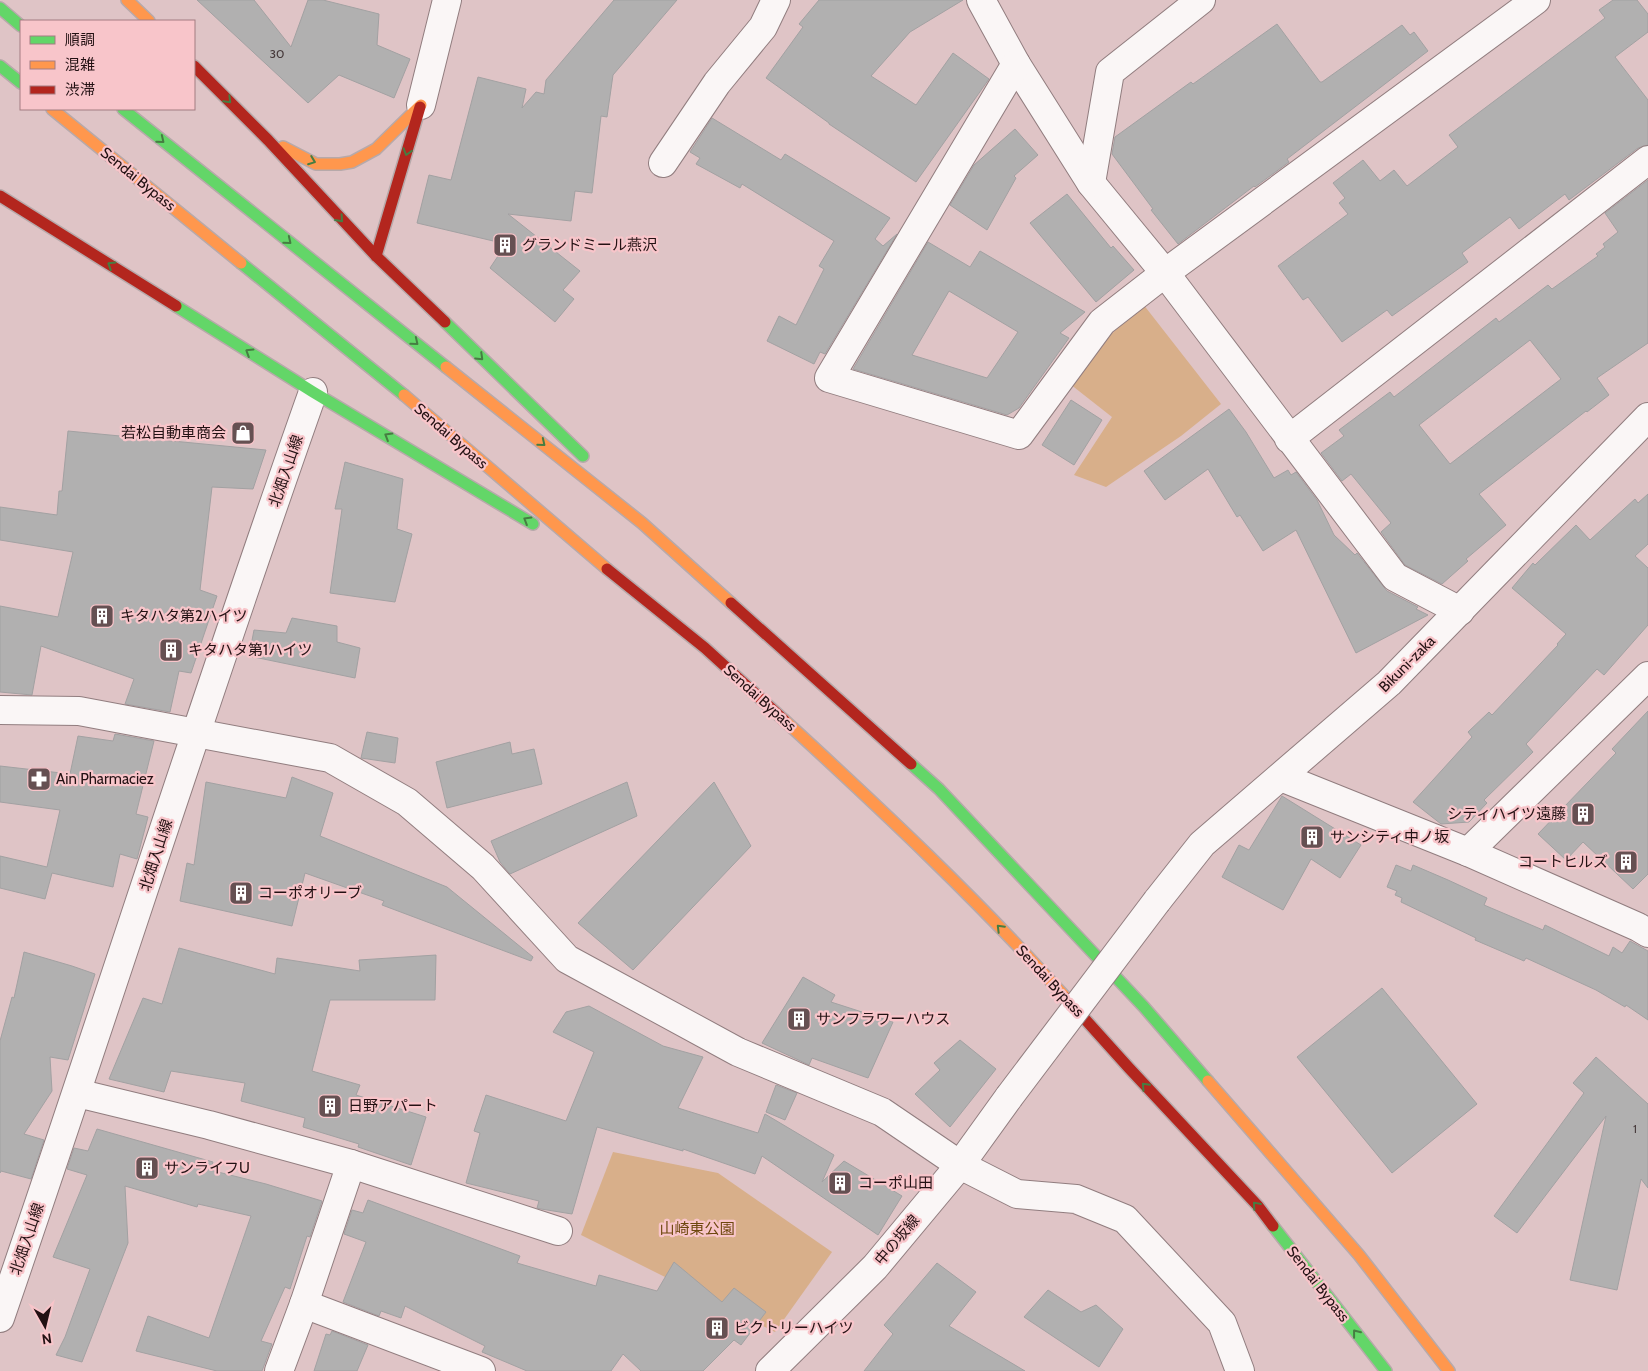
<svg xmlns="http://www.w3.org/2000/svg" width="1648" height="1371" viewBox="0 0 1648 1371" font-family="Cabin,'Noto Sans JP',sans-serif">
  <rect width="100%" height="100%" fill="#dfc4c6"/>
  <g fill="#d8af8a">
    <path d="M1143,304L1221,404L1181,436L1106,487L1074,475L1112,417L1070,384L1101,344Z"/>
    <path d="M613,1152L718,1173L832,1252L775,1332L581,1235Z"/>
  </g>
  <g fill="#b1b0b0" stroke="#a2a1a2" fill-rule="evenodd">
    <path d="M197,0H254L291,47L308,0H323L379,14L377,45L410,59L394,98L339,75L308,103Z"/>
    <path d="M614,0H677L613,75L607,117L601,116L592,193L575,191L571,221L508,214L580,271L563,290L574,299L555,322L490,268L506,244L417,223L429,175L451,180L478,77L526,89L522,108L536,92L544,94L546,80Z"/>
    <path d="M819,0H963L910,32L871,76L916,105L953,53L989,79L916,182L829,124V123L766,78L803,27L799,24Z"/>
    <path d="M1613,0H1637L1648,14V32L1615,57L1648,100V145L1638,148L1569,200L1565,194L1519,229L1510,217L1462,253L1468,262L1392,316L1387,310L1342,342L1308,297L1303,300L1278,266L1348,214L1339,203L1345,198L1333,183L1363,160L1380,181L1394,170L1407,186L1458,147L1449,135L1605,18L1599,10Z"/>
    <path d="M1277,24L1320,82H1322L1402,25L1410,35L1414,32L1428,51L1287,159L1289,162L1255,187L1254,186L1178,244L1151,210L1153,209L1112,154L1115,137L1191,82L1193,84Z"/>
    <path d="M712,118L781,160L785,154L890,218L875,239L883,246L897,234L825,354L820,352L814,364L767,341L779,316L796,325L824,269L819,266L834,241L742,184L740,188L696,164L700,158L690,152Z"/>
    <path d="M1015,129L1038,155L1014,176L1016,178L987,230L950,205L974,165Z"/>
    <path d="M1648,180V343L1597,378L1609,395L1587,412L1586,411L1479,494L1506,525L1466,559L1468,561L1442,584L1405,565L1381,532L1391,523L1351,474L1342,481L1321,453L1344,436L1339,430L1390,392L1394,397L1496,318L1499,322L1548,285L1552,289L1598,256L1596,254L1605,247L1603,244L1618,232L1605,213ZM1530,340L1561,379L1450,464L1419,425Z"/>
    <path d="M1067,194L1111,248L1113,246L1134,270L1096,302L1030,223Z"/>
    <path d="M928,242L970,267L980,251L1085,312L1060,333L1069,338L1019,408L1007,415L853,369ZM949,291L1018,332L987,378L912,355Z"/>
    <path d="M1071,400L1102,420L1074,465L1042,445Z"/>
    <path d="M1229,409L1246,432L1274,478L1288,470L1291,475L1296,472L1317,500L1334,535L1355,555L1357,553L1387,591L1418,607L1416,609L1428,615L1356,653L1296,530L1263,551L1240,515L1237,517L1208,469L1165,500L1144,471Z"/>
    <path d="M68,431L266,450L253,489L212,487L200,590L217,596L191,673L179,671L170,712L125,704L134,679L41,646L32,695L0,692V606L58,617L73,552L0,540V507L57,515L59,491H62Z"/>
    <path d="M345,462L403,479L397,529L412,534L395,602L330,593L342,509H335Z"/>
    <path d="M1648,494V544L1635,556L1648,568V625L1604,675L1597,669L1526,744L1533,752L1484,800L1487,803L1469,822L1441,824L1413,802L1472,737L1468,732L1489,712L1492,715L1558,645L1557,644L1566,634L1512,588L1533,563L1535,565L1576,525L1590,540L1635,499L1638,503Z"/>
    <path d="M292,618L337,626V642L360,648L355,678L249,656L254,630L286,633Z"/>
    <path d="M1648,711V874L1633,889L1583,842L1566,860L1538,834L1616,753L1612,749Z"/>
    <path d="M367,732L398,738L395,763L361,758Z"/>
    <path d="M115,734L154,741L136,814L148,817L137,859L120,854L113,887L52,873L45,899L0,888V856L47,867L60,810L0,802V766L70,774L78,736L113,741Z"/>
    <path d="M510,742L512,754L534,749L542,784L447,808L436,762Z"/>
    <path d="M292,777L333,793L320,836L447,887L533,957L531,961L382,905L384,901L305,873L292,926L180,901L187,863L194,865L206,782L286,798Z"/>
    <path d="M627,782L637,816L510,874L500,862L491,841Z"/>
    <path d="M714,782L751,846L633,970L578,923Z"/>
    <path d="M1282,796L1361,845L1340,878L1311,859L1283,910L1222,877L1239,845L1249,850Z"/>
    <path d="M1396,865L1411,871L1413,865L1448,880L1487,898L1484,905L1543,930L1545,925L1609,956L1613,947L1622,953L1630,941L1648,951V1020L1626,1005L1625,1007L1596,990L1526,958L1524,961L1475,940L1476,938L1401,902L1402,898L1395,895L1397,891L1387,887Z"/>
    <path d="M179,948L275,974L277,958L360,971L359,960L436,955L435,1000H330L312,1071L360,1085L356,1095L426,1117L411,1165L358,1147L359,1144L303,1127L305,1118L241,1101L245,1083L171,1071L164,1092L109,1079L143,998L162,1004Z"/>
    <path d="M24,952L72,966L95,974L68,1060L50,1057L52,1091L24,1134L44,1140L31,1179L1,1171L0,1173V1041L12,997L14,998Z"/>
    <path d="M803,977L835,995L831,1002L893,1022L868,1078L812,1058L809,1065L762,1043Z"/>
    <path d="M1382,988L1477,1104L1392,1173L1297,1057Z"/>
    <path d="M589,1006L663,1046L703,1057L678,1108L758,1133L765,1114L834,1155L822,1182L844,1161L902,1196L878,1235L762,1156L755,1174L683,1149V1151L597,1127L572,1214L541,1209L537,1208L539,1201L466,1183L480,1133L474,1131L486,1095L566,1121L594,1052L553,1032L566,1012Z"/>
    <path d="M960,1040L996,1069L950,1127L915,1094L940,1070L934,1063Z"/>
    <path d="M1596,1057L1648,1104V1188L1641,1179L1617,1290L1570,1280L1606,1116L1517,1233L1494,1216L1584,1093L1573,1083Z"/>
    <path d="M776,1085L797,1093L785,1120L766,1112Z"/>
    <path d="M97,1129L213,1162L210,1170L266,1184L322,1201L310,1237L307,1236L290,1289L285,1287L261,1341L272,1344L262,1371H217L136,1351L148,1316L209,1338L251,1216L198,1204L197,1207L125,1186L128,1243L82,1362L56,1355L65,1337L90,1269L53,1257L87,1175L67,1169L74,1148L88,1151Z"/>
    <path d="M368,1200L520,1256L517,1263L596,1286L599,1275L657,1291L674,1262L722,1302L734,1288L766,1312L741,1345L734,1340L703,1371H641L623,1354L611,1371H527L482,1352L485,1346L405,1306L401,1318L381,1311L379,1316L343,1302L366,1242L344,1234L352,1210L363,1213Z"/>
    <path d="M937,1263L976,1292L949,1326L1025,1371H864L893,1334L884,1325Z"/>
    <path d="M1048,1290L1081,1312L1096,1305L1123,1329L1099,1367L1024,1317Z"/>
    <path d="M332,1331L368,1345L357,1371H314L326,1334L330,1335Z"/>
  </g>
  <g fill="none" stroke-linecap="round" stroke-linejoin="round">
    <g stroke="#917d7f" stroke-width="30">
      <g id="street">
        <path d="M981,0L1016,64L1091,183L1165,273L1395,577L1460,611"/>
        <path d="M1016,64L829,378L1019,435L1102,322L1165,273L1536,0"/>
        <path d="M421,105L447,0"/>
        <path d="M663,163L717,83L763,27L776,0"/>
        <path d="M1091,183L1110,72L1201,0"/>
        <path d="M1289,439L1648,160"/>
        <path d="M0,710L79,711L330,758L407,802L483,867L567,959L738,1052L882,1112L960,1165L1017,1194L1076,1199L1125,1219L1222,1323L1240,1371"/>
        <path d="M1281,777L1468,852L1638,927L1648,933"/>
        <path d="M1468,852L1648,676"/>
        <path d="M1157,901L1202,844L1389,683L1648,417"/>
        <path d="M77,1093L209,1125L351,1164L558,1231"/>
        <path d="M304,1304L481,1371"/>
        <path d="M0,1318C106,1010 204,699 313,392"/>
        <path d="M279,1371L304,1304L351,1164"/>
        <path d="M770,1371L875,1267L960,1165L1009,1097"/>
      </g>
    </g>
    <g stroke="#b7a9aa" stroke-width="14">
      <g id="fast">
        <path d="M0,8L21,26"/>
        <path d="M0,66L21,83"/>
        <path d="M123,109L446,367"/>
        <path d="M241,263L404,395"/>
        <path d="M176,306L313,392L533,524"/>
        <path d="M445,322L583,456"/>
        <path d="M911,764L939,789L1144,1007L1208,1081"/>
        <path d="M1273,1226L1386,1371"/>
      </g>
    </g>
    <g stroke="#b7a9aa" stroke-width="14">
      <g id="slow">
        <path d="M127,0L149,21"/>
        <path d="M52,109L241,263"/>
        <path d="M283,147L316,164H340L352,162L376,149L421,105"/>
        <path d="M446,367L642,523L731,603"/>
        <path d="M404,395L607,569"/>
        <path d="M784,720C881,809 978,900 1066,998"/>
        <path d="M1208,1081L1359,1255L1449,1371"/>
      </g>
    </g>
    <g stroke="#b7a9aa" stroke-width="14">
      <g id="jam">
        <path d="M194,66L268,140L376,256L445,322"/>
        <path d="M0,196L176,306"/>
        <path d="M376,256L420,107"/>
        <path d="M607,569L705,648L784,720"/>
        <path d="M731,603L911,764"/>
        <path d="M1066,998L1129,1068L1258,1206L1273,1226"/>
      </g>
    </g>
    <use href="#street" stroke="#faf6f6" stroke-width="28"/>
    <use href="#fast" stroke="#63d668" stroke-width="11"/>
    <use href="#slow" stroke="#ff974d" stroke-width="11"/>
    <use href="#jam" stroke="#b3261e" stroke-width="11"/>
    <g stroke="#917d7f" stroke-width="30" stroke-linecap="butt">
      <path id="street-bridge" d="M1009,1097L1157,901"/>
    </g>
    <use href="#street-bridge" stroke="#faf6f6" stroke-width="28"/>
  </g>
  <defs><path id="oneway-chevron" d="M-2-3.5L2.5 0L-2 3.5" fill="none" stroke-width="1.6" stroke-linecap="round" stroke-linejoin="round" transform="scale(1.25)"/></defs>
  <g stroke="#467d42">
    <use href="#oneway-chevron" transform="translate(228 100) rotate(45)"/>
    <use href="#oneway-chevron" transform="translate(161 140) rotate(39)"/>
    <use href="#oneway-chevron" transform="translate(407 152) rotate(107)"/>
    <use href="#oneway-chevron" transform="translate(312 161) rotate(21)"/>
    <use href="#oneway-chevron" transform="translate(340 219) rotate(48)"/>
    <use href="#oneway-chevron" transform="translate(288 241) rotate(39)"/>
    <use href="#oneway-chevron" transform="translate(111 265) rotate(-148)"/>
    <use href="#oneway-chevron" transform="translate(415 342) rotate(39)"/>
    <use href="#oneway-chevron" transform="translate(249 352) rotate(-148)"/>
    <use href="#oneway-chevron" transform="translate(480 357) rotate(44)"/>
    <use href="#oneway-chevron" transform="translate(388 436) rotate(-149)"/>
    <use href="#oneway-chevron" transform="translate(542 443) rotate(39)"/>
    <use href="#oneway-chevron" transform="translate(527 520) rotate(-149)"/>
    <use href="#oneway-chevron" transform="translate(1000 928) rotate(-135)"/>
    <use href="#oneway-chevron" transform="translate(1145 1086) rotate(-133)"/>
    <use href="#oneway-chevron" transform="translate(1256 1205) rotate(-131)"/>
    <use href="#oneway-chevron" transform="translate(1356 1333) rotate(-128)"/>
  </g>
  <defs>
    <g id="building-square" transform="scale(1.25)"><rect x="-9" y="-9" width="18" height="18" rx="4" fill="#655052" stroke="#f8c5ca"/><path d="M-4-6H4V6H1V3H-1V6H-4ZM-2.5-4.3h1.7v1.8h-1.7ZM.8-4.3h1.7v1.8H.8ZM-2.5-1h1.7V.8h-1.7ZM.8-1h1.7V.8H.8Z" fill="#fff"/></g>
    <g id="shop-square" transform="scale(1.25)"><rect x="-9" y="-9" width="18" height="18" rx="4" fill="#655052" stroke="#f8c5ca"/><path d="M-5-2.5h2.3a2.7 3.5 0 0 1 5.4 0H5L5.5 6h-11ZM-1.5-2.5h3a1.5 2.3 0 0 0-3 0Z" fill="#fff"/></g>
    <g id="pharmacy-square" transform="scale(1.25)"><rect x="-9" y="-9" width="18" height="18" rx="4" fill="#655052" stroke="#f8c5ca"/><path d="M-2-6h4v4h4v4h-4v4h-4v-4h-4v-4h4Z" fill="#fff"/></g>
  </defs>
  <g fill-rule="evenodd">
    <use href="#building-square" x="505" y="245"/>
    <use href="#shop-square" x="243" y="433"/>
    <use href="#building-square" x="102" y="616"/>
    <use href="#building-square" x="171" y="650"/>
    <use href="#pharmacy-square" x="39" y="779"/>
    <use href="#building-square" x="1583" y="814"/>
    <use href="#building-square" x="1312" y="837"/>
    <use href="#building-square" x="1626" y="862"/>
    <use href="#building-square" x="241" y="893"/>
    <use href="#building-square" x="799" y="1019"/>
    <use href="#building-square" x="330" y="1106"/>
    <use href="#building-square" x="147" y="1168"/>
    <use href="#building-square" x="840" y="1183"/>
    <use href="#building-square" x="717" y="1328"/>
  </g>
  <g text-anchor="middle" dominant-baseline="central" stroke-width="4.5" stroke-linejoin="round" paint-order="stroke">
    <g font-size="12" fill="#46393a">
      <text x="277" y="53">30</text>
      <text x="1635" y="1128">1</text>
    </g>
    <g font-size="15" fill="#231113" stroke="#f8c5ca">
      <text transform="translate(138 179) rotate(39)">Sendai Bypass</text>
      <text transform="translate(451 436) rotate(41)">Sendai Bypass</text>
      <text transform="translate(286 471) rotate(-71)">北畑入山線</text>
      <text transform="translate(1407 664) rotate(-45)">Bikuni-zaka</text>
      <text transform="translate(760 698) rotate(42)">Sendai Bypass</text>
      <text transform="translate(156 855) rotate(-72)">北畑入山線</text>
      <text transform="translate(1050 981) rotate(47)">Sendai Bypass</text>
      <text transform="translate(27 1239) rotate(-71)">北畑入山線</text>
      <text transform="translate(897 1240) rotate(-50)">中の坂線</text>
      <text transform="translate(1318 1284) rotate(52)">Sendai Bypass</text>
    </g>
    <g font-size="15" fill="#231113" stroke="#f8c5ca" text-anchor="start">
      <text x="522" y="245">グランドミール燕沢</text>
      <text x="226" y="433" text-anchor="end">若松自動車商会</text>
      <text x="120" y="616">キタハタ第2ハイツ</text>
      <text x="188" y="650">キタハタ第1ハイツ</text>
      <text x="56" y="779">Ain Pharmaciez</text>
      <text x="1566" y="814" text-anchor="end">シティハイツ遠藤</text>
      <text x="1330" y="837">サンシティ中ノ坂</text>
      <text x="1608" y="862" text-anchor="end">コートヒルズ</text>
      <text x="258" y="893">コーポオリーブ</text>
      <text x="816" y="1019">サンフラワーハウス</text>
      <text x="348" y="1106">日野アパート</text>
      <text x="164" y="1168">サンライフU</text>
      <text x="858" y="1183">コーポ山田</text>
      <text x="734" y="1328">ビクトリーハイツ</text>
    </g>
    <g font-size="15" fill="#6d470d" stroke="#f8c5ca">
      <text x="697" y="1229">山崎東公園</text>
    </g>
  </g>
  <rect x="20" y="20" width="175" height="90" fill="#f8c5ca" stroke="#a37d81"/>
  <rect x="30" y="36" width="25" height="8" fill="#63d668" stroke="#a37d81"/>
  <text x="65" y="45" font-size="15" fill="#231113">順調</text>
  <rect x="30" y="61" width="25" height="8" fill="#ff974d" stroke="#a37d81"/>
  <text x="65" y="70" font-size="15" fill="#231113">混雑</text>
  <rect x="30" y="86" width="25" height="8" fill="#b3261e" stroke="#a37d81"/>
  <text x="65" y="95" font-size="15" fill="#231113">渋滞</text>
  <g transform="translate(45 1326) rotate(172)" stroke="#f8c5ca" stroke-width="4" paint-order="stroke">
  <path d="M0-4L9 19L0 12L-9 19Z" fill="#231113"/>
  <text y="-8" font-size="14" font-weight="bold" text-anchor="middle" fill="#231113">N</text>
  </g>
</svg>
